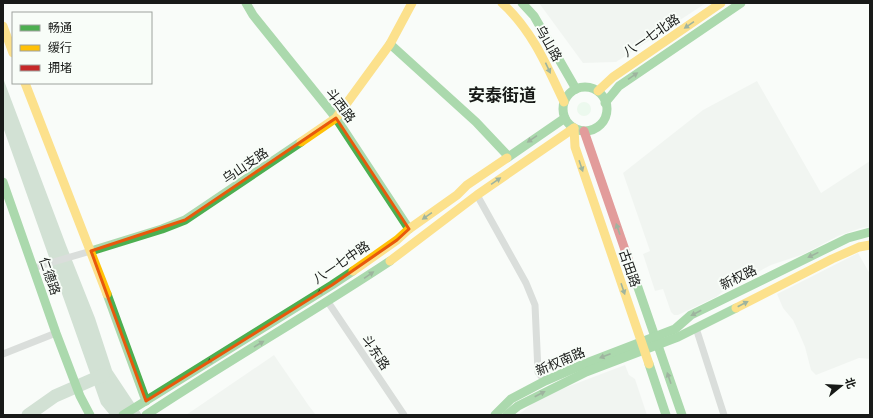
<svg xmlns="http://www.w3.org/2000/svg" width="873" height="418" viewBox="0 0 873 418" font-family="Inter,'Noto Sans SC',sans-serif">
  <rect width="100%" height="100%" fill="#f9fcf9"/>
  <g fill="#e7eee7">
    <path d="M539,3H706L616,62L583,63Z"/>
    <path d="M757,81L821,193L870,161V227L861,228L838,236L804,254L771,265L726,289L716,297L678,315H674L671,312L663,289L655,291L643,254L650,251L623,173L703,110Z"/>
    <path d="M858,253L870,274V359L859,358L816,375L811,370L805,347L799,333L793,320L783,308L777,294Z"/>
    <path d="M274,355L309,406L316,415H186Z"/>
    <path d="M625,365L629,375L635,379L647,415H518L537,400L551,393Z"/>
  </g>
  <circle fill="#dcf5df" cx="584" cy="109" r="7"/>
  <path fill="#a2c1a6" d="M3,78L66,245L95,318L112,370L142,415H110L101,404L3,127Z"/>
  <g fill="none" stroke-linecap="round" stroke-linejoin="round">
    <path stroke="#a2c1a6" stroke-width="13" d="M28,415L55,396L103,375"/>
    <g stroke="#b4bbb5" stroke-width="7">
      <path d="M477,195L526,283L535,305L538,372L545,381"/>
      <path d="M33,268L91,251"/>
      <path d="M328,302L404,415"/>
      <path d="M696,328L724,415"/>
      <path d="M3,354L56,333"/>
    </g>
    <g stroke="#4caf50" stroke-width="9">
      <path d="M246,3L253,15L336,118L409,229"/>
      <path d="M522,3L534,16L576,89"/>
      <path d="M390,44L476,122L508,156"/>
      <circle cx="585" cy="109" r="22"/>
      <path d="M605,103L619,86L741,3"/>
      <path d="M507,158L565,118"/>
      <path d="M3,182L56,333L80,396L90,415"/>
      <path d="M91,251L162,229L185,220L301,142"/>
      <path d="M634,276L682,415"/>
      <path d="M107,294L146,401"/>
      <path d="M649,364L666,415"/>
      <path d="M123,415L332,285L353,271"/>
      <path d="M146,415C226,362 310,314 390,261"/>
      <path d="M495,415L511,399L545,381L584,364L675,329L691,315L848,238L870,232"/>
      <path d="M507,415L518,406L586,372L678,337L736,308"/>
    </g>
    <g stroke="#ffc107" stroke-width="9">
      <path d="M502,3C532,30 547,66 564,102"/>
      <path d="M3,26L13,53"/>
      <path d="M25,83L107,294"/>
      <path d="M598,91L613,77L721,3"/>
      <path d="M574,128L575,147L649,364"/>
      <path d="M301,142L336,118L390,44L412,3"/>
      <path d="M390,261L477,195L574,128"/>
      <path d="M353,271L397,240L409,229L457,195L467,185L507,158"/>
      <path d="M736,308L832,259L859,247L870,245"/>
    </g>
    <path stroke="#c62828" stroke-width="9" d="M584,131L634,276"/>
  </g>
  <defs><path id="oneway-solid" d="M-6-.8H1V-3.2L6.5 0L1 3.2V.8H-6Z"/></defs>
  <g fill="#2f5d31">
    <use href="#oneway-solid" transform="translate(689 25) rotate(146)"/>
    <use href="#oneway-solid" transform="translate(548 68) rotate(65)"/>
    <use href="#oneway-solid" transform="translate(633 76) rotate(-34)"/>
    <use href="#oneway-solid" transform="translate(532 139) rotate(146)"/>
    <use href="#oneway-solid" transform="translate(581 166) rotate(71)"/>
    <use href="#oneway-solid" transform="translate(496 181) rotate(-35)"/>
    <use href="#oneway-solid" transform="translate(427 216) rotate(145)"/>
    <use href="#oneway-solid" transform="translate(618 229) rotate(-109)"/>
    <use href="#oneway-solid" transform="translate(813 255) rotate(154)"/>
    <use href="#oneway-solid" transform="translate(369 275) rotate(-34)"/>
    <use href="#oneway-solid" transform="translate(623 289) rotate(71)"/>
    <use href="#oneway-solid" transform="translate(322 291) rotate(148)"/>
    <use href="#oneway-solid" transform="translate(743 304) rotate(-27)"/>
    <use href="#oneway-solid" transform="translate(696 313) rotate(152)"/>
    <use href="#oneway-solid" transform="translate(259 344) rotate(-31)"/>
    <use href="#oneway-solid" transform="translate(605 356) rotate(159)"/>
    <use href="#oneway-solid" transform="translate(212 360) rotate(148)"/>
    <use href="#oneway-solid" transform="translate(669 378) rotate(-109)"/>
    <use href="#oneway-solid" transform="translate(540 394) rotate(-28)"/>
  </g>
  <path d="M0 0H873V418H0ZM336,118L409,229L397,240L332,285L146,401L91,251L185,220Z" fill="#f9fcf9" fill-opacity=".55" fill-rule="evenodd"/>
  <path fill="none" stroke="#e8590c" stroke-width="3" stroke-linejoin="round" d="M336,118L409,229L397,240L332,285L146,401L91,251L185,220Z"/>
  <g text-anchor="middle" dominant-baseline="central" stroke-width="4" stroke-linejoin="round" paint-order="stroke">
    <g font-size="13" fill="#181a18" stroke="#f8fdf8">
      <text transform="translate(651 35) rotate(-34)">八一七北路</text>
      <text transform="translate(549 43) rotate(60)">乌山路</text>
      <text transform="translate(341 105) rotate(53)">斗西路</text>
      <text transform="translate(245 165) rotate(-34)">乌山支路</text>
      <text transform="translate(341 262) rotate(-34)">八一七中路</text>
      <text transform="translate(630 268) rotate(71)">古田路</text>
      <text transform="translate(50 276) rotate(71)">仁德路</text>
      <text transform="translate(738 277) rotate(-26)">新权路</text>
      <text transform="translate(376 352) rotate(56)">斗东路</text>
      <text transform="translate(560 361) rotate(-23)">新权南路</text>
    </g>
    <g font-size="17" font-weight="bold" fill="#181a18" stroke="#f8fdf8">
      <text x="502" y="95">安泰街道</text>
    </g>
  </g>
  <rect width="873" height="418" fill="none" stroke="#181a18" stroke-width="8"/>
  <rect x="12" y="12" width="140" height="72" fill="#f8fdf8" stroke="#9ea29e"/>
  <rect x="20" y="25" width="20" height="6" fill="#4caf50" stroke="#9ea29e"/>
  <text x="48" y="32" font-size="12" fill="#181a18">畅通</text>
  <rect x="20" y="45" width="20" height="6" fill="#ffc107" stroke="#9ea29e"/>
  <text x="48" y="52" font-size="12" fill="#181a18">缓行</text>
  <rect x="20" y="65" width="20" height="6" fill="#c62828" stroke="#9ea29e"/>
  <text x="48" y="72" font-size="12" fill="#181a18">拥堵</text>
  <g transform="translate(841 386) rotate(72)" stroke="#f8fdf8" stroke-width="3" paint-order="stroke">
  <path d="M0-3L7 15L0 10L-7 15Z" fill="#181a18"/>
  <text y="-6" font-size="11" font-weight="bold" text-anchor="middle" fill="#181a18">北</text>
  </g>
</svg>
